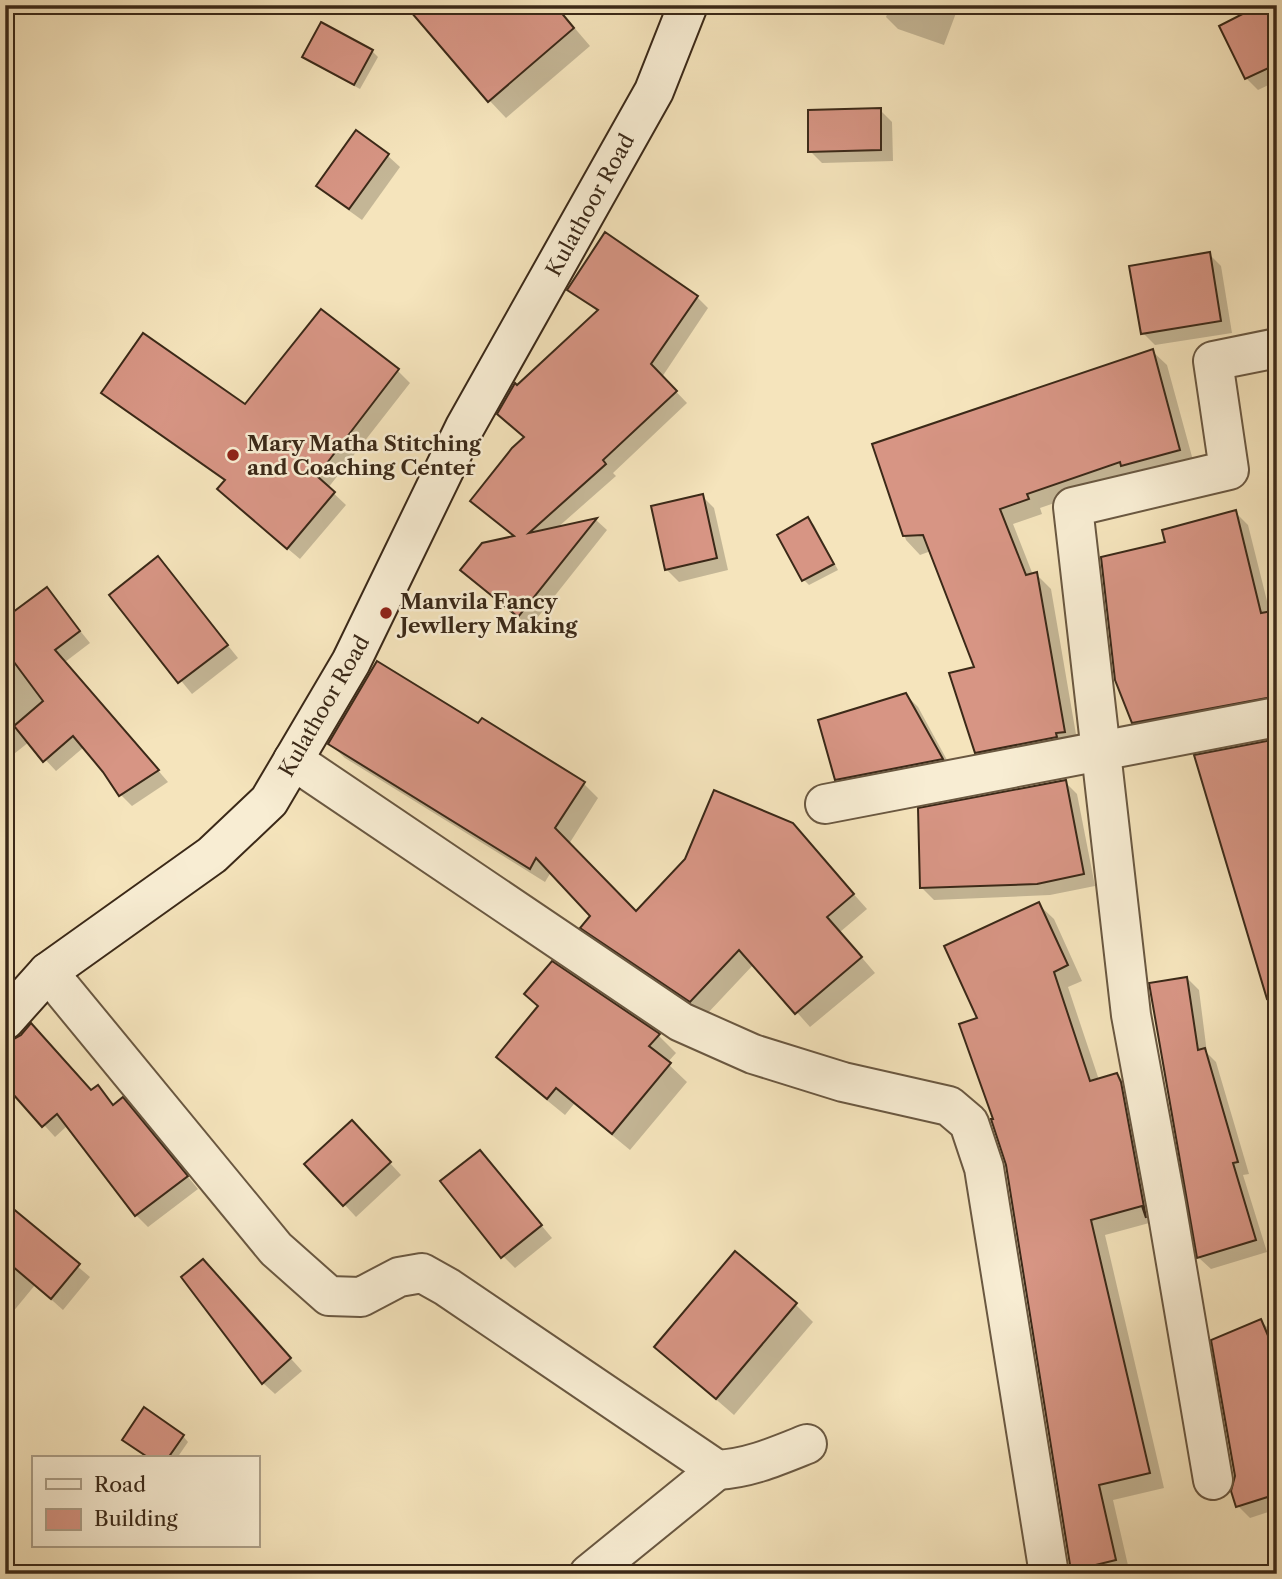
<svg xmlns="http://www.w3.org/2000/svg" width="1282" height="1579" viewBox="0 0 1282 1579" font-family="'Libre Caslon Text',serif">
  <rect width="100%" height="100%" fill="#f5e4bc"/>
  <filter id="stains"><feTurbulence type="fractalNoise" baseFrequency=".00286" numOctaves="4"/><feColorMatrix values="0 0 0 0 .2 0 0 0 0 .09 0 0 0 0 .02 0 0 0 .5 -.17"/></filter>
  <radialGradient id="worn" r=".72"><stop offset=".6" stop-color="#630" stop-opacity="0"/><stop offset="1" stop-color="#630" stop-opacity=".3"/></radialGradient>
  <g fill="#0003">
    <path d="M555,5L590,46L506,118L489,100Z"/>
    <path d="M891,5H959L944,45L898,29L886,17Z"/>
    <path d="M1277,5V81L1258,90L1246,78Z"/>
    <path d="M372,51L378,57L360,89L310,62L304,57Z"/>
    <path d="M880,110L892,122L893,161L822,163L810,151Z"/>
    <path d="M356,132L388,156L400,167L362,220L330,197L318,185Z"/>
    <path d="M1209,254L1221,266L1232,333L1155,345L1143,333Z"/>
    <path d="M570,289L697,297L708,308L662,377L687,403L613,473L616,476L557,528L596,520L607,530L530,627L462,570L515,538L472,501L526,438L517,387L598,312Z"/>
    <path d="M321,311L398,371L410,383L328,488L346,505L300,559L231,501L226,482L115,404L103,392L245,406Z"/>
    <path d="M1152,351L1167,365L1194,464L1133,476L1040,508L1042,514L1013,524L1033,575L1036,574L1051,589L1078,746L992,767L977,752L976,668L931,551L920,555L906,540L874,445Z"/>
    <path d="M702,496L714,508L728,570L679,582L667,570L653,507Z"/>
    <path d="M1235,512L1248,525L1270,613L1277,611V710L1147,735L1134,722L1167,543Z"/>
    <path d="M808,519L814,525L838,570L809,585L804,580Z"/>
    <path d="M158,559L238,658L192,694L111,595Z"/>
    <path d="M47,590L90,643L65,662L168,782L132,806L121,795L84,747L56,771L29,742L5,761V620Z"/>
    <path d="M906,695L918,707L953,771L849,791L837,779Z"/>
    <path d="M479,726L584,784L598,798L569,844L636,914L801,835L867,909L840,932L875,973L810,1027L754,964L706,1015L597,942L583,927L592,916L551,872L545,882L345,758L330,744Z"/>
    <path d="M1065,782L1077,794L1095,886L1050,895L934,900L922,888Z"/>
    <path d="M1038,904L1054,919L1082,981L1068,987L1099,1080L1117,1075L1132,1090L1153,1222L1105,1235L1164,1488L1113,1500L1130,1574H1072L1007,1164L995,1120L980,1019Z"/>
    <path d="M552,964L659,1036L676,1053L667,1063L687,1082L630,1150L574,1104L565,1115L516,1075L498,1057L540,1007Z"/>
    <path d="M1187,978L1199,990L1207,1053L1216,1062L1249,1174L1243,1175L1267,1252L1211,1269L1199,1258L1151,984Z"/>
    <path d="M5,1082L92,1092L98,1087L115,1106L134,1111L198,1189L148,1227L136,1215L68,1125L55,1137Z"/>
    <path d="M363,1134L401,1175L356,1217L307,1164Z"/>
    <path d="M480,1152L552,1238L515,1268L503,1256Z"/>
    <path d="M5,1205L90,1277L63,1310L35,1285L12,1313L5,1308Z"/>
    <path d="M214,1273L302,1371L275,1394L263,1383Z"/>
    <path d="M795,1304L813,1322L734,1415L656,1347Z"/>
    <path d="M1261,1321L1273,1333L1277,1343V1509L1250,1518L1238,1506Z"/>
    <path d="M183,1436L188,1442L177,1458H149L124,1440Z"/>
  </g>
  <g fill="#d79584" stroke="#3b2918" stroke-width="2">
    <path d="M405,5H555L574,28L488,102Z"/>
    <path d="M1260,5H1277V64L1245,79L1219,26Z"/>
    <path d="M321,22L373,50L354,85L302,57Z"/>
    <path d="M881,108V150L808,152V110Z"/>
    <path d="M356,130L389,154L349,209L316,186Z"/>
    <path d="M605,232L698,296L651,364L677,391L603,460L606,464L529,533L597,518L518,617L460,570L482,543L514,536L470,501L512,448L524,437L497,414L515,383L517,385L598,310L567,290Z"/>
    <path d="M1210,252L1221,321L1141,334L1129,266Z"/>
    <path d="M321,309L399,369L317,476L335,492L287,549L217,489L225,480L101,393L143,333L245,404Z"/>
    <path d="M1153,349L1180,450L1121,466L1120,462L1027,494L1029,499L1000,509L1026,575L1037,572L1065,732L1056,733L1057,737L975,753L949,673L974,667L923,535L903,536L872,444Z"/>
    <path d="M703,494L717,558L665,570L651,506Z"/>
    <path d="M1236,510L1261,613L1277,610V696L1132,723L1115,680L1101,557L1165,542L1162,530Z"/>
    <path d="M808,517L834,564L802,581L777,535Z"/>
    <path d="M158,556L228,645L178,683L109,595Z"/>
    <path d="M47,587L80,631L55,650L159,770L119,796L103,772L73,736L43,762L14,726L43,701L5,650V618Z"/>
    <path d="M377,661L478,723L482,718L585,782L555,828L636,911L685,859L714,790L793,823L854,894L827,917L862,957L795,1014L739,950L690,1002L580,928L590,916L536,858L530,869L328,744Z"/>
    <path d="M906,693L943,759L835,780L818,720Z"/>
    <path d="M1277,739V997L1267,999L1194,755Z"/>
    <path d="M1066,780L1084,874L1037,884L920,888L918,808Z"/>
    <path d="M1039,902L1068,965L1054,972L1090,1081L1117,1073L1121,1082L1146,1218L1142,1206L1091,1220L1150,1473L1099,1485L1116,1560L1071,1571L1006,1165L991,1119H993L959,1024L977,1018L944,946Z"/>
    <path d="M552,961L660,1034L649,1046L671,1063L612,1134L556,1088L547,1099L496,1057L538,1006L524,994Z"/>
    <path d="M1187,977L1198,1050L1205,1048L1238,1162L1233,1163L1256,1240L1197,1258L1149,983Z"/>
    <path d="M31,1023L91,1090L98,1085L113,1105L123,1097L188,1176L135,1216L57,1114L42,1127L5,1085V1041L12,1040L21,1035Z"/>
    <path d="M352,1120L391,1162L343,1206L304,1164Z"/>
    <path d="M480,1150L542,1225L501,1258L440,1181Z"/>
    <path d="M5,1202L80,1264L51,1299L5,1260Z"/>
    <path d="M735,1251L797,1303L716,1399L654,1347Z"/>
    <path d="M203,1259L291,1358L262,1384L181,1277Z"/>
    <path d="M1261,1319L1277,1357V1494L1236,1507L1231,1491L1235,1476L1211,1340Z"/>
    <path d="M144,1407L184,1435L168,1458H149L122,1440Z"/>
  </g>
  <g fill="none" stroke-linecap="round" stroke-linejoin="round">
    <g stroke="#6a5841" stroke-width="42">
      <g id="street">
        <path d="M293,760L681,1022L753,1054L843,1082L949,1106L969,1123L984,1168L1049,1574"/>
        <path d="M825,804L1277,717"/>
        <path d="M48,972L276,1249L329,1296L361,1297L399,1277L422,1273L447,1287L717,1470C750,1468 777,1456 807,1444"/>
        <path d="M1213,1480L1166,1204L1131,1015L1073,507L1229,470L1213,361L1277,348"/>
        <path d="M589,1574L717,1470"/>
      </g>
    </g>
    <g stroke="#3b2918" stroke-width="42">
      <path id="secondary" d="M5,1020L48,972L212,855L269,801L351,662L465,427L654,91L688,5"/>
    </g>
    <use href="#street" stroke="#f8edd3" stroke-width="38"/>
    <use href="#secondary" stroke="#f8edd3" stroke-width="38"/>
  </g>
  <g fill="#8f2418" stroke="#f8edd3" stroke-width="2.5">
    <circle cx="233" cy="455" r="7"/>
    <circle cx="386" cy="613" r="7"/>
  </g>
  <g text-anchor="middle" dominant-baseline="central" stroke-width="5" stroke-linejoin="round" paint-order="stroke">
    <g font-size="21" fill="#3b2918" stroke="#f8edd3">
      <text transform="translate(590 205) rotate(-61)">Kulathoor Road</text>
      <text transform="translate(324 706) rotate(-60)">Kulathoor Road</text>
    </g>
    <g font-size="21" font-weight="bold" fill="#3b2918" stroke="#f8edd3" text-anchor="start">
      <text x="247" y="443">Mary Matha Stitching<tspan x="247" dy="24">and Coaching Center</tspan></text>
      <text x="400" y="601">Manvila Fancy<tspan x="400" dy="24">Jewllery Making</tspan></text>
    </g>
  </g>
  <rect width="1282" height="1579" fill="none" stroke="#f5e4bc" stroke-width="28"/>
  <rect x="7" y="7" width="1268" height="1565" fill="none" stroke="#3b2918" stroke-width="3.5"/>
  <rect x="14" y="14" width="1254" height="1551" fill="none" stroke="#3b2918" stroke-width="2"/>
  <rect x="32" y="1456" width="228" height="91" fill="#f8edd3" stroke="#ac9f88" stroke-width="2"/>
  <rect x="46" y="1479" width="35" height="10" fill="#f8edd3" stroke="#ac9f88" stroke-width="2"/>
  <text x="94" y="1492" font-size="21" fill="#3b2918">Road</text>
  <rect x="46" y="1509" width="35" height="21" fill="#d79584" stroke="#ac9f88" stroke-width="2"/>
  <text x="94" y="1526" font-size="21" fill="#3b2918">Building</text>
  <rect width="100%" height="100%" filter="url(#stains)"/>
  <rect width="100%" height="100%" fill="url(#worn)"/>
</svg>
